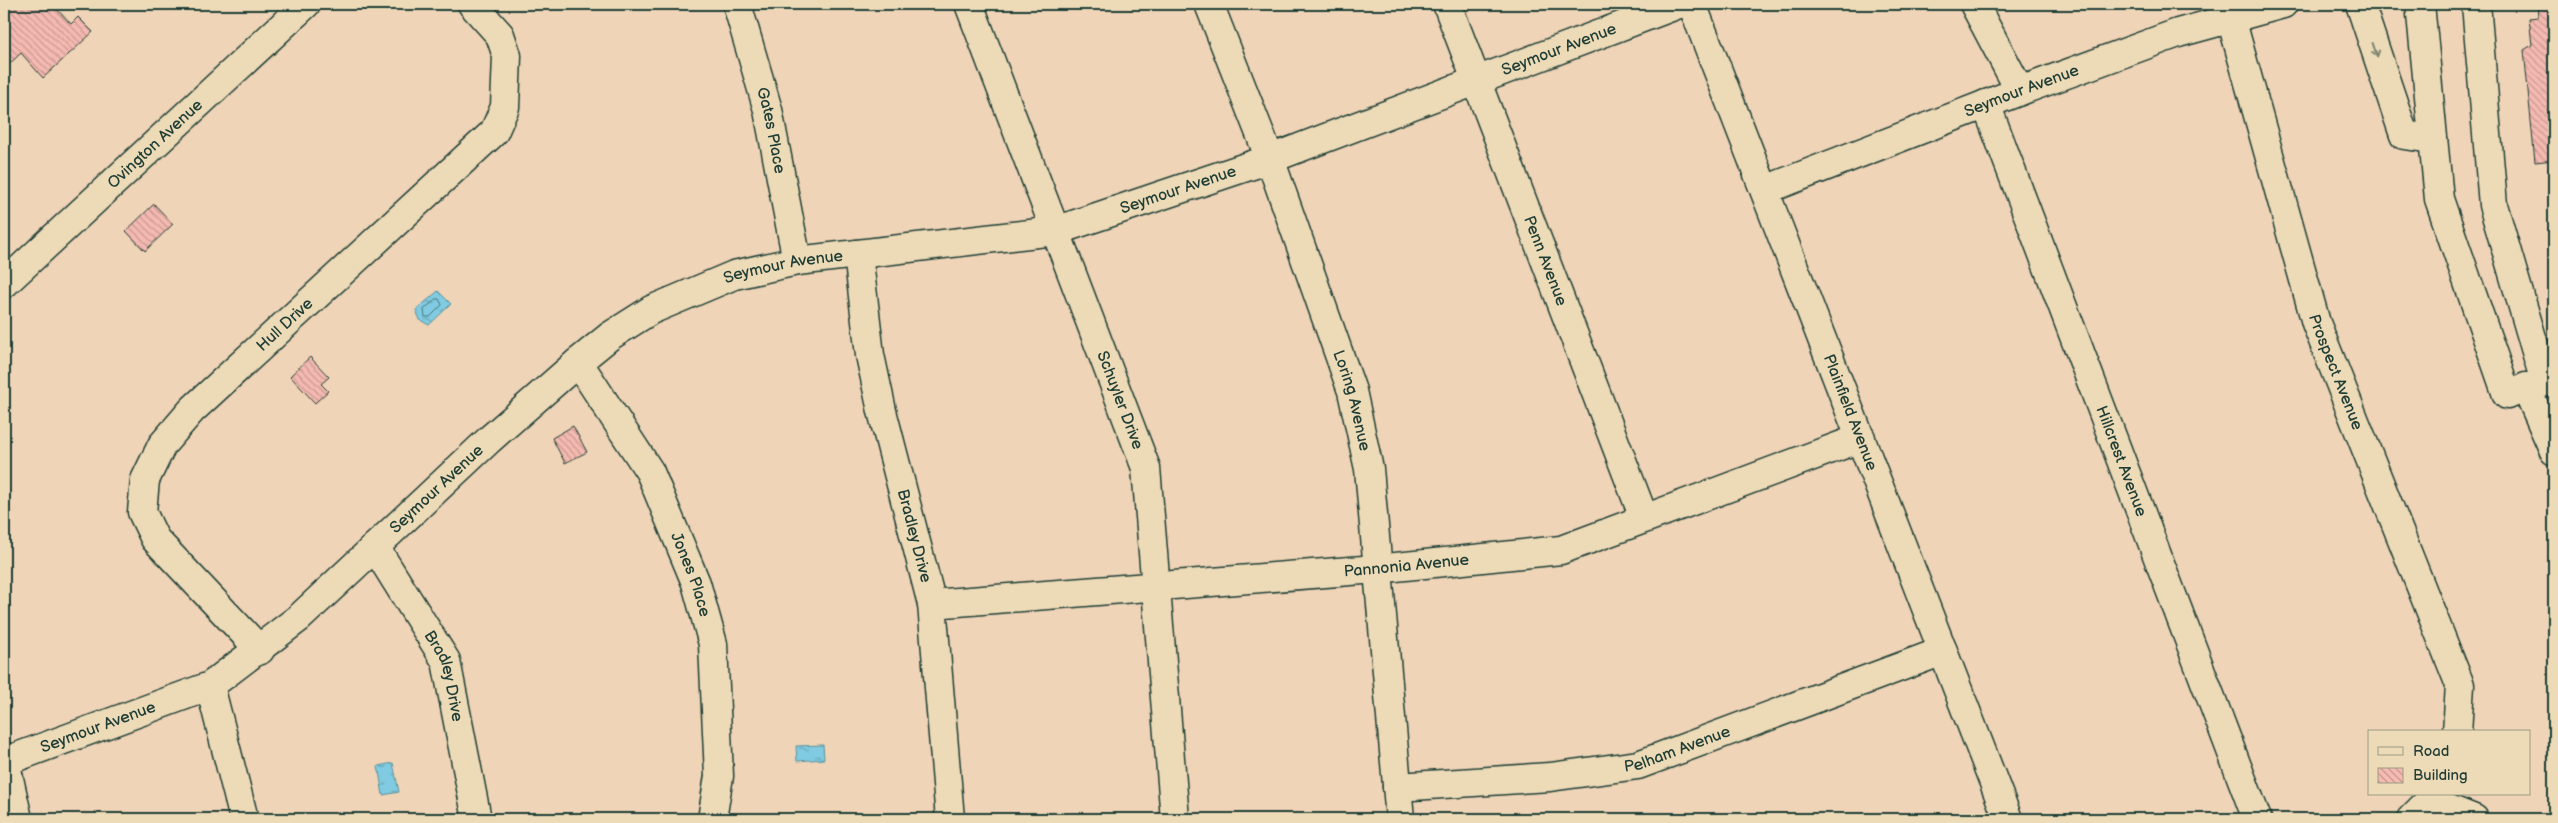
<svg xmlns="http://www.w3.org/2000/svg" width="2558" height="823" viewBox="0 0 2558 823" font-family="'Balsamiq Sans',sans-serif">
  <defs>
    <pattern id="water-ripples" width="26" height="14" patternUnits="userSpaceOnUse" patternTransform="scale(1.25)"><rect width="26" height="14" fill="#80cbe1"/><path d="M2 4q2-2 4 0t4 0M15 11q2-2 4 0t4 0" fill="none" stroke="#68a6b7"/></pattern>
    <pattern id="building-back-hatch" width="6" height="6" patternUnits="userSpaceOnUse" patternTransform="scale(1.25)"><rect width="6" height="6" fill="#f5bab1"/><path d="M-1 5l2 2M0 0l6 6M5-1l2 2" fill="none" stroke="#c69891"/></pattern>
  </defs>
  <rect width="100%" height="100%" fill="#efd4b7"/>
  <filter id="ink" filterUnits="userSpaceOnUse"><feTurbulence type="fractalNoise" baseFrequency=".02" numOctaves="2"/><feDisplacementMap in="SourceGraphic" scale="10" xChannelSelector="R" yChannelSelector="G"/><feConvolveMatrix kernelMatrix="1 2 1 2 8 2 1 2 1" color-interpolation-filters="sRGB"/></filter>
  <g filter="url(#ink)">
    <g fill="url(#water-ripples)" stroke="#59929c">
      <path d="M438,291L451,304L429,325L420,320L416,310Z"/>
      <path d="M823,745L824,759L797,761L796,746Z"/>
      <path d="M393,763L399,792L383,795L378,766Z"/>
    </g>
    <g fill="none" stroke-linecap="round" stroke-linejoin="round">
      <path stroke="#467679" stroke-width="1" d="M436,299H439L442,305L430,317H425L424,310Z"/>
    </g>
    <g fill="url(#building-back-hatch)" stroke="#1f3d34">
      <path d="M4,4H52L71,24L78,17L93,32L43,78L21,53L4,69Z"/>
      <path d="M2537,4H2554V160L2535,162L2524,50L2532,45L2529,18L2538,17Z"/>
      <path d="M154,204L173,224L145,251L126,231Z"/>
      <path d="M310,357L329,377L321,384L328,391L315,403L290,376Z"/>
      <path d="M573,426L587,452L565,463L552,438Z"/>
    </g>
    <g fill="none" stroke-linecap="round" stroke-linejoin="round">
      <g stroke="#1f3d34" stroke-width="31">
        <g id="minor">
          <path id="s1" d="M737,4L768,110L797,261"/>
          <path id="s2" d="M969,4L1146,468L1175,819"/>
          <path id="s3" d="M1209,4L1270,159L1352,391L1369,469L1400,819"/>
          <path id="s4" d="M1447,4L1644,518"/>
          <path id="s5" d="M1692,4L2008,819"/>
          <path d="M1974,4L2020,91"/>
          <path id="s6" d="M2227,4L2316,323L2460,685L2457,732"/>
          <path d="M2360,4L2404,135L2433,139"/>
          <path d="M2420,4L2439,199L2507,395L2545,382L2493,205L2476,4"/>
          <path id="s7" d="M1986,104L2257,819"/>
          <path id="s8" d="M1765,190L2020,91L2178,33L2283,4"/>
          <path id="s9" d="M858,254L870,355L882,411L932,604L950,819"/>
          <path id="s10" d="M4,284L306,4"/>
          <path id="s11" d="M578,362L650,472L696,583L713,644L719,776L713,813"/>
          <path d="M2526,387L2554,451"/>
          <path id="s12" d="M375,547L446,661L477,819"/>
          <path id="s13" d="M932,604L1376,569L1561,550L1861,438"/>
          <path id="s14" d="M260,650L155,539L142,512L145,480L162,445L192,410L494,132L505,107L507,56L500,35L472,4"/>
          <path d="M210,686L244,819"/>
          <path d="M4,756L18,819"/>
          <path id="s15" d="M6,761L210,686L299,618L490,439L578,362L610,336L651,310L734,275L797,261L1055,231L1270,159L1679,4"/>
          <path id="s16" d="M1397,787L1550,777L1638,765L1943,651"/>
          <path d="M2429,801L2474,819"/>
          <path d="M2411,819L2429,801L2432,794"/>
        </g>
      </g>
      <use href="#minor" stroke="#eddbb8" stroke-width="28"/>
    </g>
    <defs><path id="oneway-shaft" d="M-6 0H5M1.5-3L5.5 0L1.5 3" fill="none" stroke-width="1.6" stroke-linecap="round" stroke-linejoin="round" transform="scale(1.25)"/></defs>
    <use stroke="#7c846f" href="#oneway-shaft" transform="translate(2375 50) rotate(71)"/>
  </g>
  <g text-anchor="middle" dominant-baseline="central" stroke-width="4" stroke-linejoin="round" paint-order="stroke">
    <g font-size="16" fill="#1f3d34" stroke="#eddbb8">
      <text stroke="none"><textPath href="#s15" startOffset="1748">Seymour Avenue</textPath></text>
      <text stroke="none"><textPath href="#s8" startOffset="275">Seymour Avenue</textPath></text>
      <text stroke="none"><textPath href="#s1" startOffset="131">Gates Place</textPath></text>
      <text stroke="none"><textPath href="#s10" startOffset="206">Ovington Avenue</textPath></text>
      <text stroke="none"><textPath href="#s15" startOffset="1342">Seymour Avenue</textPath></text>
      <text stroke="none"><textPath href="#s4" startOffset="275">Penn Avenue</textPath></text>
      <text stroke="none"><textPath href="#s15" startOffset="938">Seymour Avenue</textPath></text>
      <text stroke="none"><textPath href="#s14" startOffset="426">Hull Drive</textPath></text>
      <text stroke="none"><textPath href="#s6" startOffset="384">Prospect Avenue</textPath></text>
      <text stroke="none"><textPath href="#s2" startOffset="424">Schuyler Drive</textPath></text>
      <text stroke="none"><textPath href="#s3" startOffset="422">Loring Avenue</textPath></text>
      <text stroke="none"><textPath href="#s5" startOffset="438">Plainfield Avenue</textPath></text>
      <text stroke="none"><textPath href="#s7" startOffset="382">Hillcrest Avenue</textPath></text>
      <text stroke="none"><textPath href="#s15" startOffset="518">Seymour Avenue</textPath></text>
      <text stroke="none"><textPath href="#s9" startOffset="288">Bradley Drive</textPath></text>
      <text stroke="none"><textPath href="#s13" startOffset="476">Pannonia Avenue</textPath></text>
      <text stroke="none"><textPath href="#s11" startOffset="242">Jones Place</textPath></text>
      <text stroke="none"><textPath href="#s12" startOffset="148">Bradley Drive</textPath></text>
      <text stroke="none"><textPath href="#s15" startOffset="98">Seymour Avenue</textPath></text>
      <text stroke="none"><textPath href="#s16" startOffset="284">Pelham Avenue</textPath></text>
    </g>
  </g>
  <rect width="2558" height="823" fill="none" stroke="#eddbb8" stroke-width="20"/>
  <rect x="10" y="10" width="2538" height="803" fill="none" stroke="#1f3d34" stroke-width="2" filter="url(#ink)"/>
  <rect x="2368" y="730" width="162" height="65" fill="#eddbb8" stroke="#9b9c83"/>
  <rect x="2378" y="747" width="25" height="8" fill="#eddbb8" stroke="#9b9c83"/>
  <text x="2413" y="756" font-size="15" fill="#1f3d34">Road</text>
  <rect x="2378" y="768" width="25" height="15" fill="url(#building-back-hatch)" stroke="#9b9c83"/>
  <text x="2413" y="780" font-size="15" fill="#1f3d34">Building</text>
</svg>
